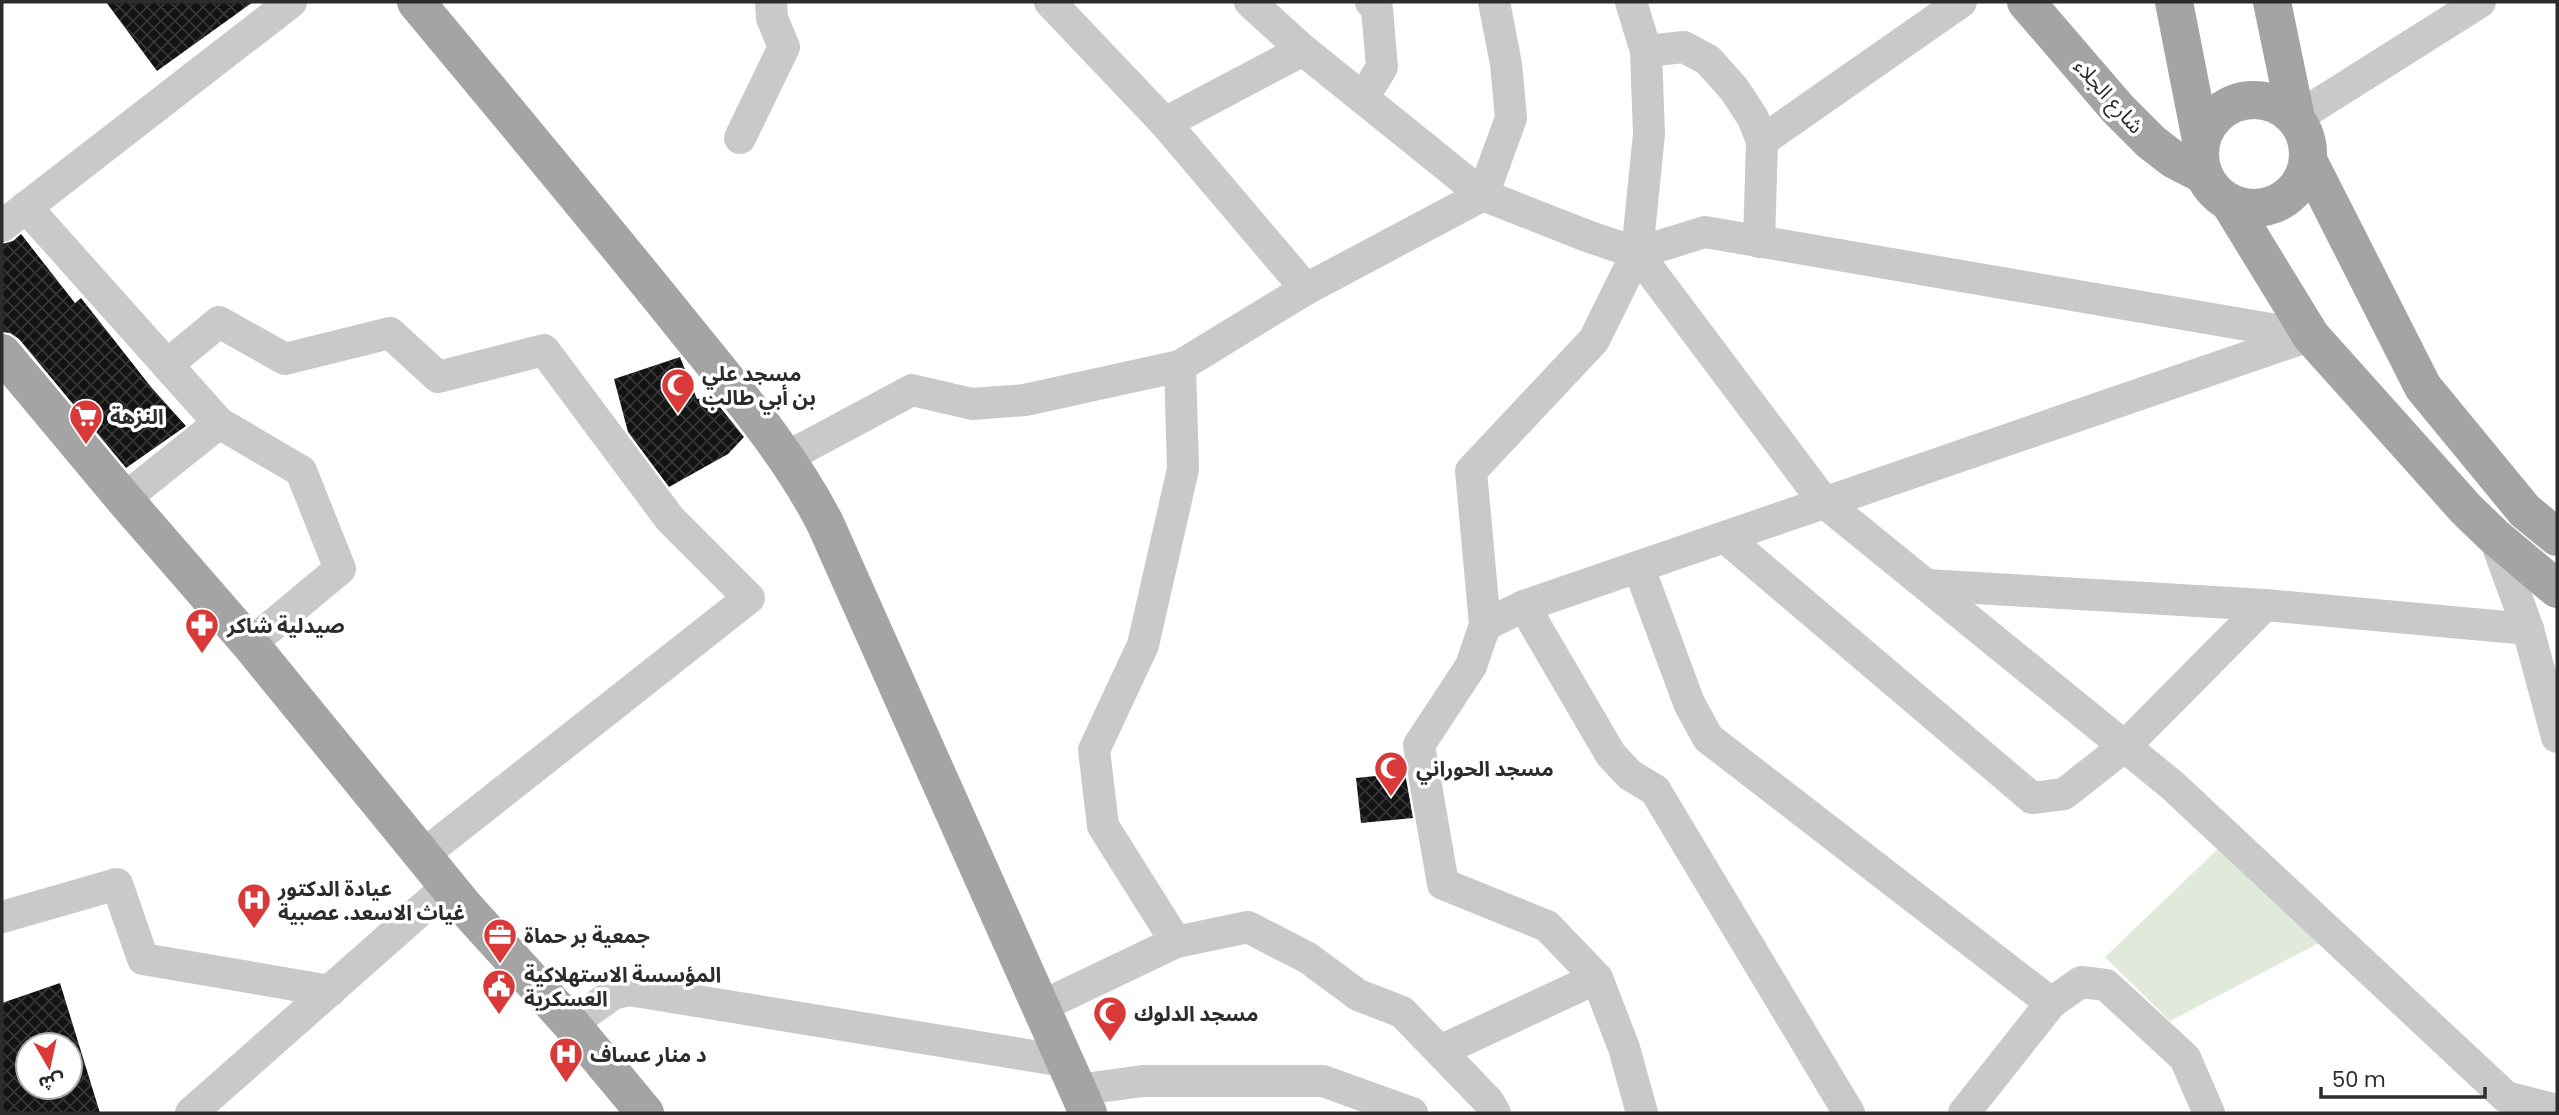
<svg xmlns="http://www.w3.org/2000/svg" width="2559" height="1115" viewBox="0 0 2559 1115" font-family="Poppins,'Noto Sans Arabic',sans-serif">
  <defs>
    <pattern id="building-cross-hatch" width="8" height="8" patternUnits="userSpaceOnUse" patternTransform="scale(1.75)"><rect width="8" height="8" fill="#131313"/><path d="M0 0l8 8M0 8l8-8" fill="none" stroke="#363636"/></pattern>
  </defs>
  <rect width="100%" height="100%" fill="#fff"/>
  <path fill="#e1e9da" d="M2222,845L2321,942L2170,1021L2105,957Z"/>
  <g fill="url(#building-cross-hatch)" fill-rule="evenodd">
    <path d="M106,2H253L157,71Z"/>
    <path d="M21,234L75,303L81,298L151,387L186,426L126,468L19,339L10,333L2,332V244L13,241Z"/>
    <path d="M680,357L697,399L711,396L744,437L728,454L669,487L628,432L614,379Z"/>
    <path d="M1405,773L1413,818L1361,823L1356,778Z"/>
    <path d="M60,983L100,1113H2V1003ZM28,1045H70V1087H28Z"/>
  </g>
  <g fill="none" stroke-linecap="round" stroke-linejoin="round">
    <g stroke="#c9c9c9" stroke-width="32">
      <path d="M1050,2L1165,123L1306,289"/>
      <path d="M1250,2L1303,50L1483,195L1587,236L1637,253L1705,232L2311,336"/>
      <path d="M1631,2L1646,51L1649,134L1637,253L1824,502L2172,785L2506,1097L2557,1110"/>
      <path d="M1646,51L1684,47L1708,60L1734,89L1753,118L1762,141L1759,242"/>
      <path d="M1363,98L1382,67L1377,9L1371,2"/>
      <path d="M2296,118L2480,2"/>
      <path d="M1165,123L1303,50"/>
      <path d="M740,138L784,47L772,18L771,2"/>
      <path d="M1762,141L1961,2"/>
      <path d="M26,207L219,423L301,471L340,569L250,644"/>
      <path d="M2,226L291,2"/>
      <path d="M167,365L219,322L285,359L390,333L438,377L544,350L670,519L749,598L423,855"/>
      <path d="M787,457L912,390L972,404L1025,400L1180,366L1306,289L1483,195L1511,118L1506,64L1494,2"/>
      <path d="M124,499L219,423"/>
      <path d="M2494,536L2528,629L2557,737"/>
      <path d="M1726,538L2032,798L2064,794L2125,746L2265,605"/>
      <path d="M1639,568L1689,703L1708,738L2051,1003L1964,1113"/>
      <path d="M1926,585L2265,605L2528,629"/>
      <path d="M1524,606L1611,755L1630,775L1655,790L1849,1113"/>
      <path d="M1485,625L1524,606L2306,337"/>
      <path d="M2,917L117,884L143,959L330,991"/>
      <path d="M1176,942L1103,826L1094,750L1143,645L1183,469L1180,366"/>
      <path d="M1597,978L1547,926L1443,884L1419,745L1471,666L1485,625L1471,471L1594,340L1637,253"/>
      <path d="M2051,1003L2081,982L2106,985L2185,1058L2209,1113"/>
      <path d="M1040,1007L1176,942L1248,927L1308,958L1358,995L1402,1012L1488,1101L1495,1113"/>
      <path d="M571,1024L613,994L629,990L1064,1061"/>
      <path d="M1440,1051L1597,978L1624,1048L1642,1113"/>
      <path d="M1077,1090L1143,1081H1323L1412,1113"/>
      <path d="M191,1113L448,886"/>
    </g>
    <g stroke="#a4a4a4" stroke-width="38">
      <path d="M416,2C504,108 593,214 679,321C731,386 787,449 825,523L1088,1113"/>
      <path d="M2026,2L2118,109L2151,142L2173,159L2204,175"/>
      <path d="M2174,2L2201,140"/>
      <path d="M2272,2L2296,118"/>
      <circle cx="2254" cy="154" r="54"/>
      <path d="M2309,162L2423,387L2525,511L2557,537"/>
      <path d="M2229,202L2311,336L2466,509L2494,536L2557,589"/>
      <path d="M2,353L124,499L250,644L464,906L571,1024L645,1113"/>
    </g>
  </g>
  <defs>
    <g id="mosque-pin" transform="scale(1.75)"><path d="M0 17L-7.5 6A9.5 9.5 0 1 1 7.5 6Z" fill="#d93938" stroke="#fff"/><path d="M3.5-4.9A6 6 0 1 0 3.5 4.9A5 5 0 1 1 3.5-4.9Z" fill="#fff"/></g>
    <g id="supermarket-pin" transform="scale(1.75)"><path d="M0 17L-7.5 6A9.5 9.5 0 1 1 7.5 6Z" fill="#d93938" stroke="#fff"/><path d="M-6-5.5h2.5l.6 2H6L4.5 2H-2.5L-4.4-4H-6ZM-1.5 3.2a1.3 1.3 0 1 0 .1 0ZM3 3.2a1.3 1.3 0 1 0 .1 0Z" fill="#fff"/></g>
    <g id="pharmacy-pin" transform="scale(1.75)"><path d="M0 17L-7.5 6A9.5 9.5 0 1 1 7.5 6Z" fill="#d93938" stroke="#fff"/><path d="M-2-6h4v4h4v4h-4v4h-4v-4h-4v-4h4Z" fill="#fff"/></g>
    <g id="hospital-pin" transform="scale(1.75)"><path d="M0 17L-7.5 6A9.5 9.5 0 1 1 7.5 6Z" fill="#d93938" stroke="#fff"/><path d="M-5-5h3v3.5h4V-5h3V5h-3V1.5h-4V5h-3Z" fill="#fff"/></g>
    <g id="office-pin" transform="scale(1.75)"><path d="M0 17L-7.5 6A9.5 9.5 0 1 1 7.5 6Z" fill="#d93938" stroke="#fff"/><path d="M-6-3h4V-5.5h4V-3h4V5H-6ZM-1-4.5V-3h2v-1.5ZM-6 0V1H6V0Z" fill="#fff"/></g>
    <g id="civic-pin" transform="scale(1.75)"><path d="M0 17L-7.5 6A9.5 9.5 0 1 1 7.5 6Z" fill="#d93938" stroke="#fff"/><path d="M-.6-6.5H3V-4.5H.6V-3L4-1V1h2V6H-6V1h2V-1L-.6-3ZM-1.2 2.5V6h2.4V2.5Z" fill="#fff"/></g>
  </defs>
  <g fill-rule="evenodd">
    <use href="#mosque-pin" x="678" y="385"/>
    <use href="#supermarket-pin" x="86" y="416"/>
    <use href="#pharmacy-pin" x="202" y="625"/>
    <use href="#mosque-pin" x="1391" y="768"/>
    <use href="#hospital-pin" x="254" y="900"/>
    <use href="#office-pin" x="500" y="935"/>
    <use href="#civic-pin" x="499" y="986"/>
    <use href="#mosque-pin" x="1110" y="1013"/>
    <use href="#hospital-pin" x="566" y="1054"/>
  </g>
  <g text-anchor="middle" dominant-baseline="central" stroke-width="7" stroke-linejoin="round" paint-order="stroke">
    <g font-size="21" fill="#2c2c2c" stroke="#fff">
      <text transform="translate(2109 96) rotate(48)">شارع الجلاء</text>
    </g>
    <g font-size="21" font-weight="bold" fill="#2c2c2c" stroke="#fff" text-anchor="start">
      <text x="702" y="373">مسجد علي<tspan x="702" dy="24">بن أبي طالب</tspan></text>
      <text x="110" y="416">النزهة</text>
      <text x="227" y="625">صيدلية شاكر</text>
      <text x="1416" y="768">مسجد الحوراني</text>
      <text x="278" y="888">عيادة الدكتور<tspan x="278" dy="24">غياث الاسعد. عصبية</tspan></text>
      <text x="524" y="935">جمعية بر حماة</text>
      <text x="524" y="974">المؤسسة الاستهلاكية<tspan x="524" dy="24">العسكرية</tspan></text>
      <text x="1134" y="1013">مسجد الدلوك</text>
      <text x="590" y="1054">د منار عساف</text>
    </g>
  </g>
  <rect width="2559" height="1115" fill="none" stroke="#2c2c2c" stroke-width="7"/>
  <g transform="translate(49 1066) rotate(171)"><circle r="33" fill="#ffffff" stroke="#ababab" stroke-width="2"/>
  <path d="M0-5L12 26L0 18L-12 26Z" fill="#d93938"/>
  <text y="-10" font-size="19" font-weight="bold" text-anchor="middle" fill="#2c2c2c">ش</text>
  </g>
  <path d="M2321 1087v10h164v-10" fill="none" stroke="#2c2c2c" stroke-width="3.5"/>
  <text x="2332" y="1087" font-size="21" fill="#2c2c2c" stroke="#ffffff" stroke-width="5" paint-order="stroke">50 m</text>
</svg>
